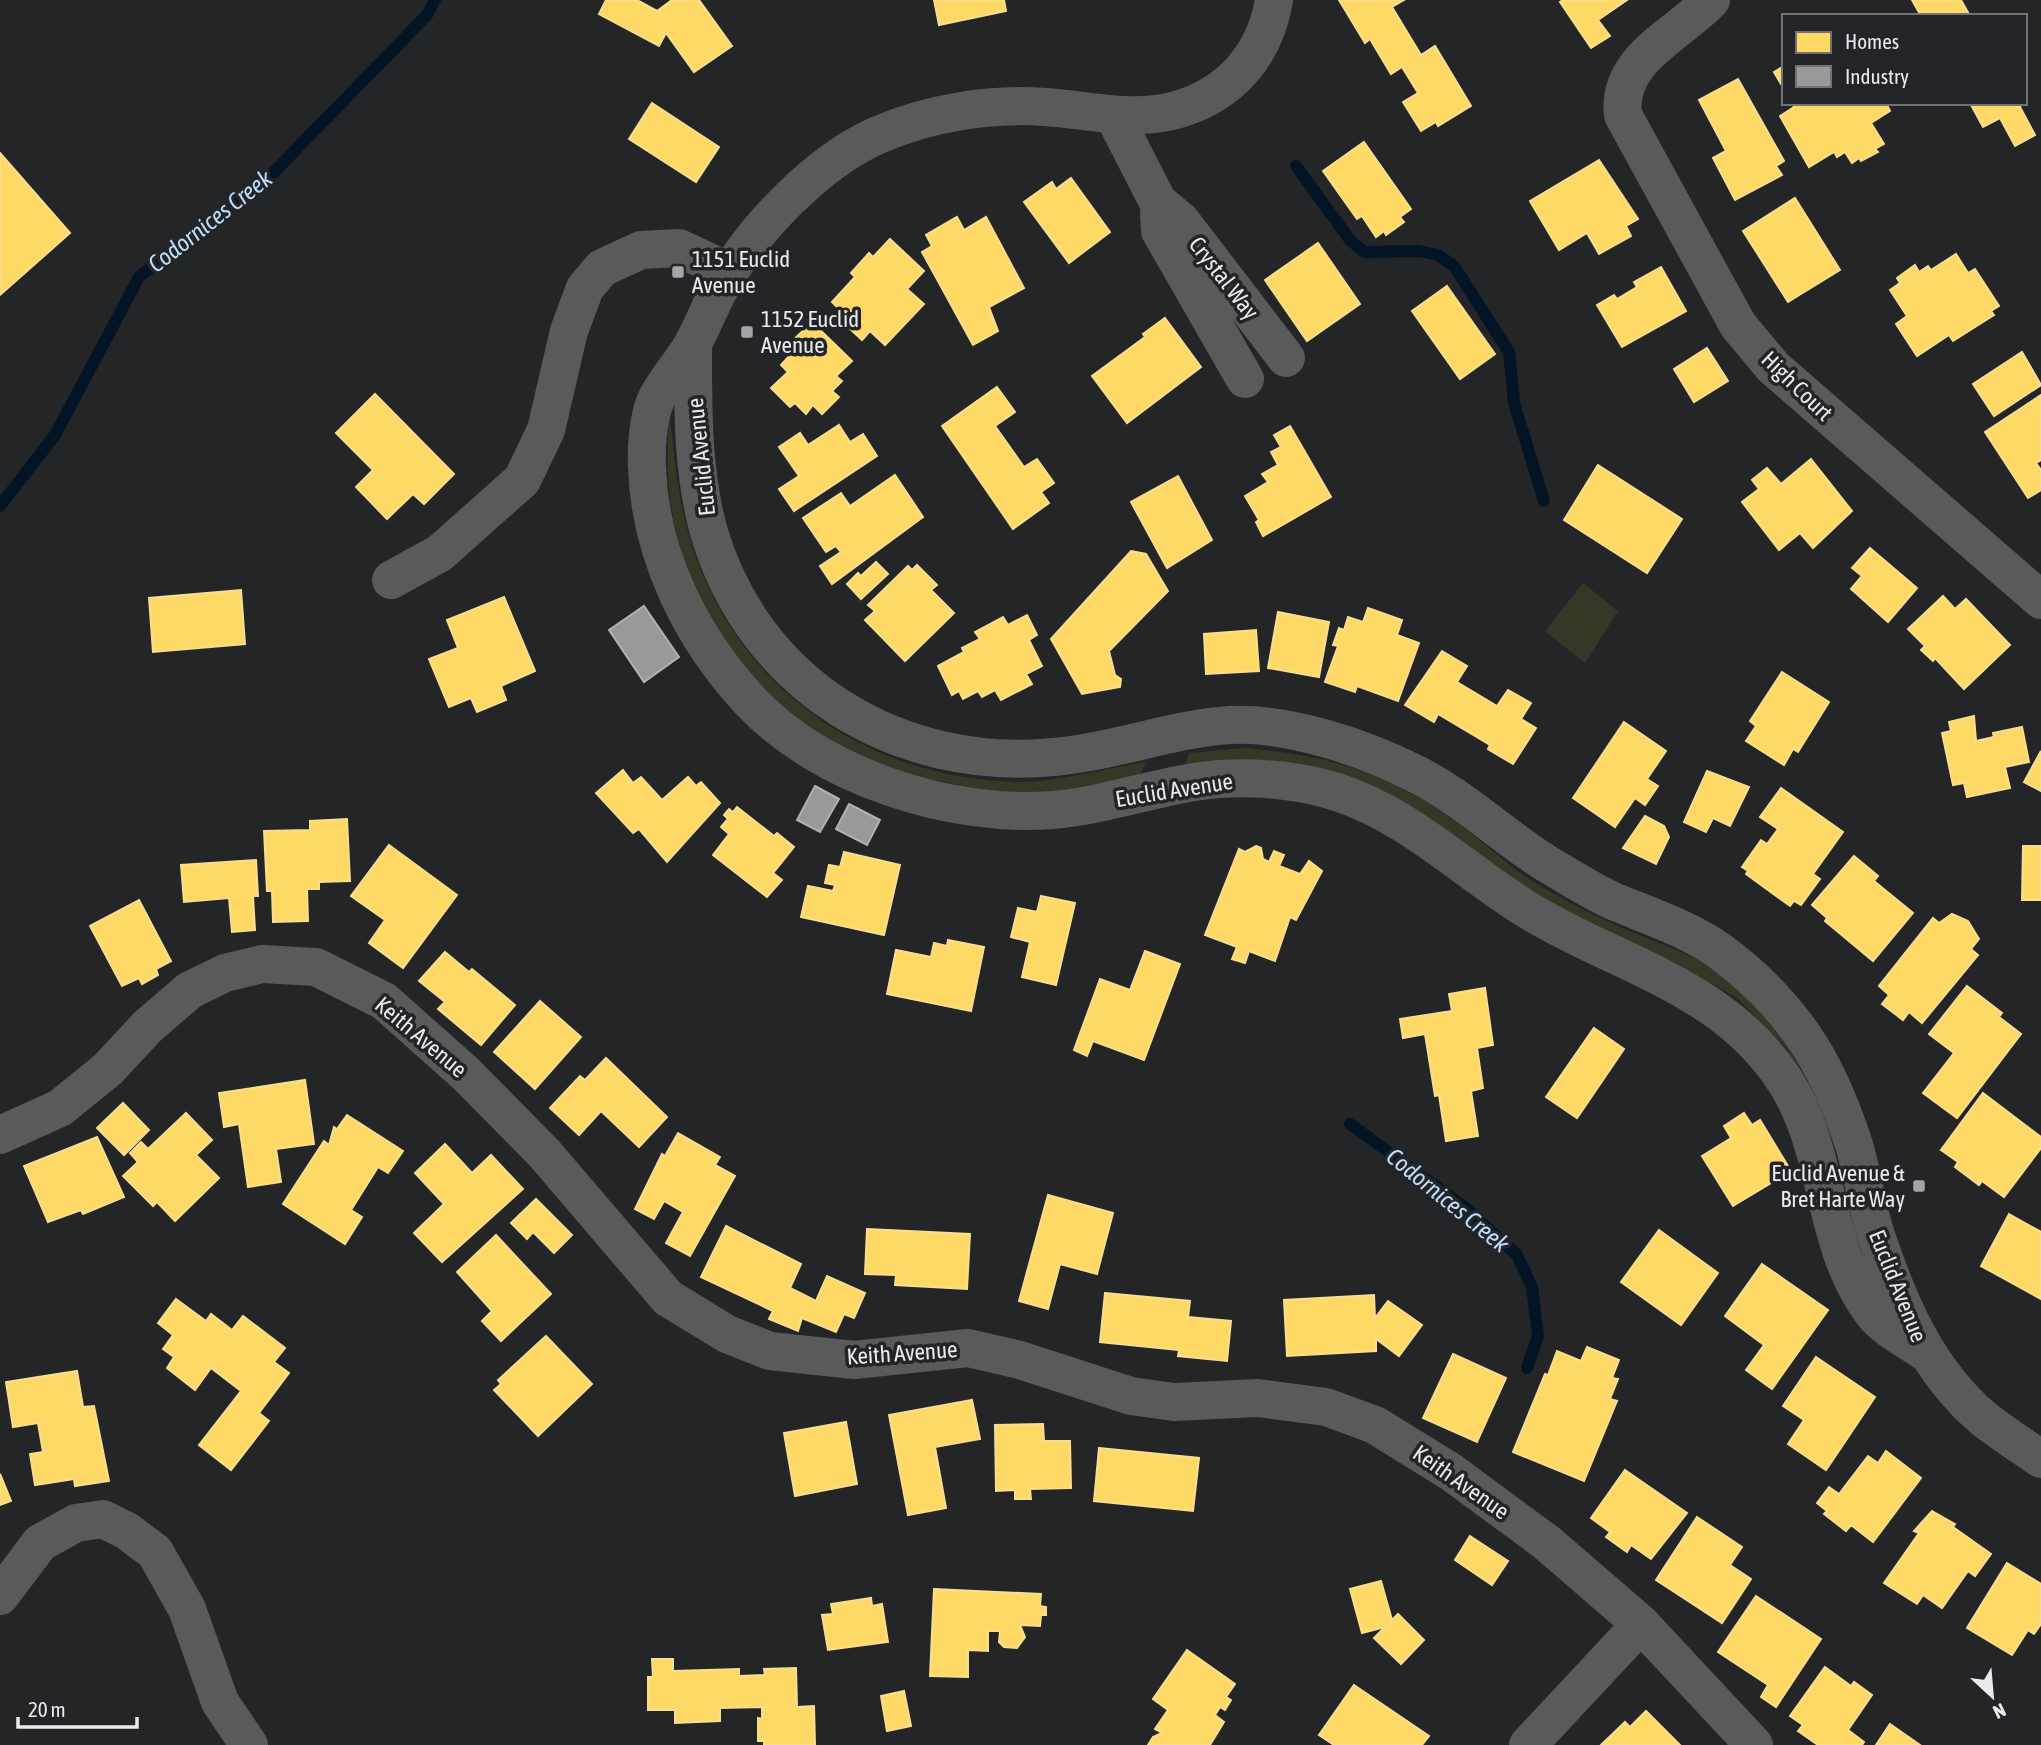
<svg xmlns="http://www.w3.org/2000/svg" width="2041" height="1745" viewBox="0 0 2041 1745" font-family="'Asap Condensed',sans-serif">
  <rect width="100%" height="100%" fill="#242526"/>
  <g fill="#353826">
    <path d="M669,411C674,451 677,493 688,532C731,685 863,779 1020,782C1056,782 1108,768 1146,762L1139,776C1096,784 1052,795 1007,795C986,795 961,786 940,781C924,778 907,776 893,771C785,734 701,638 675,527C666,488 667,450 669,411Z"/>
    <path d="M1583,583L1618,611L1585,663L1545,631Z"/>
    <path d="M1242,748C1326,754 1389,773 1458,823C1482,841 1504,862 1529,879C1561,899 1597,917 1632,932C1669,948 1710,960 1740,987C1769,1013 1790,1048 1808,1082L1785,1047L1737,998L1674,963L1537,896L1424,816L1185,765L1189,753Z"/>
  </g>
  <g fill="#ffd966" stroke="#f8de8e" stroke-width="2">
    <path d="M606,0H637L657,11L672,0H699L732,46L694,72L666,33L659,46L599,14Z"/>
    <path d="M934,0H1004L1006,11L939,25Z"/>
    <path d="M1339,0H1404L1392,7L1421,55L1435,46L1471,106L1438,126L1436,122L1421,131L1403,102L1418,93L1402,67L1391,74L1370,39L1365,43Z"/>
    <path d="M1563,0H1627L1598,20L1610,36L1591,48L1560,2Z"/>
    <path d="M1912,0H1961L1970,16H1921Z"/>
    <path d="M1784,66V89L1774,72Z"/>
    <path d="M1738,79L1784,161L1776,166L1782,175L1735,200L1713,158L1726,151L1699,100Z"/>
    <path d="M652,103L719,147L696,182L629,139Z"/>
    <path d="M1792,103H1886L1890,111L1871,123L1884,144L1875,149L1878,152L1861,161L1859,158L1852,163L1845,152L1837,157L1834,152L1809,167L1780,116L1794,107Z"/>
    <path d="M1970,103H2022L2020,107L2035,135L2015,146L2000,118L1983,127Z"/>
    <path d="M1364,142L1411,209L1400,217L1404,222L1386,235L1384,231L1376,237L1362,216L1357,219L1323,171Z"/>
    <path d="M0,153L70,233L0,295Z"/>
    <path d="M1599,160L1638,219L1626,226L1631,236L1599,254L1587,233L1559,250L1530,201Z"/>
    <path d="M1071,178L1110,232L1069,263L1024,202L1052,182L1056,189Z"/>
    <path d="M1795,198L1840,270L1788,302L1743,231Z"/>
    <path d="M957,217L964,230L986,217L1024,288L989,307L998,331L973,345L922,252L932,246L926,235Z"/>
    <path d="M890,239L924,271L907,289L924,304L885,345L870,331L862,340L850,329L854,324L832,302L855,277L851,273L869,253L873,257Z"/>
    <path d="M1318,243L1360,304L1307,341L1265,280Z"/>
    <path d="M1956,254L1968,273L1975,269L1999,306L1991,311L1994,315L1953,341L1949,335L1917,356L1896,324L1907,316L1890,290L1900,283L1897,278L1915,265L1919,272L1928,266L1931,270Z"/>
    <path d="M1661,267L1686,311L1622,347L1597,305L1614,295L1617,299L1637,287L1634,282Z"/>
    <path d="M1447,286L1495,354L1460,379L1412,311Z"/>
    <path d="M1165,318L1201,367L1127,423L1092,376L1145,337L1143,334Z"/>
    <path d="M812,322L852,361L836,376L842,381L832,391L839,397L822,414L813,405L806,414L795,403L790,407L771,388L788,372L781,365L791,354L785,348Z"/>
    <path d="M1707,348L1728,381L1694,402L1674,369Z"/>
    <path d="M2022,352L2041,385L1994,416L1973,384Z"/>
    <path d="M997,387L1015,412L995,426L1024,467L1037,459L1054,483L1041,492L1049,503L1013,529L942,426Z"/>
    <path d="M375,394L454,474L424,504L413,494L387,519L356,487L373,470L336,433Z"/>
    <path d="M2041,395V460L2036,463L2041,470V490L2028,498L1985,432Z"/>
    <path d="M839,425L850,442L863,434L877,456L794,511L779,489L799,476L779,447L800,433L808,445Z"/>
    <path d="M1290,426L1331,497L1263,536L1256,522L1259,520L1245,496L1268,482L1262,474L1278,465L1271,452L1281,447L1274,435Z"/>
    <path d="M1811,459L1852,511L1813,548L1800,533L1779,550L1742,502L1759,489L1752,480L1767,468L1781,484Z"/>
    <path d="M1598,465L1682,519L1647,573L1564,520Z"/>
    <path d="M895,475L923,517L832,584L820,566L841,552L836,546L826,552L803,518L841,493L850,506Z"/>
    <path d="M1178,476L1212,540L1167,568L1131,502Z"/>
    <path d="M1870,548L1917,588L1888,622L1851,589L1862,576L1852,568Z"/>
    <path d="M1131,551L1146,554L1168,591L1109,651L1115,675L1121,679L1120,687L1082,694L1051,639Z"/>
    <path d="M876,562L888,574L861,599L847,584L858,573L861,576Z"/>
    <path d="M917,565L937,585L931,590L954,613L905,661L865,620L875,611L868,605L908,566L912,570Z"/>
    <path d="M241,590L245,644L153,652L149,598Z"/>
    <path d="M1943,596L1955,609L1966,599L2010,645L1964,689L1935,658L1933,661L1921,650L1925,646L1908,629Z"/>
    <path d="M504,597L535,671L501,686L506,700L477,712L471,698L449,707L429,659L458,648L447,620Z"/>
    <path d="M1368,608L1402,620L1397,635L1419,643L1398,701L1357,686L1355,692L1325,682L1338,646L1333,645L1339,628L1344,630L1348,617L1363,622Z"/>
    <path d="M1278,612L1329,622L1319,677L1268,668Z"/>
    <path d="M1027,615L1037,635L1029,640L1042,666L1026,674L1032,684L1001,700L995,690L982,697L978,691L963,699L959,691L952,695L938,666L964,652L962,648L980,639L975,632L1003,617L1008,625Z"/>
    <path d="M1256,630L1259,671L1206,674L1204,634Z"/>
    <path d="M1442,651L1467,666L1457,682L1497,706L1508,690L1531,703L1521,719L1536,728L1513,764L1488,749L1490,745L1438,714L1434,722L1405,705Z"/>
    <path d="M1782,672L1829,702L1798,752L1793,749L1784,765L1746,741L1756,726L1750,721Z"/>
    <path d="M1974,716L1976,741L1994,737L1993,733L2022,727L2029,762L2005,767L2010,788L1967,797L1964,783L1953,785L1942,733L1951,731L1949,722Z"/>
    <path d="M1624,722L1666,751L1647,779L1658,786L1645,805L1635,798L1615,827L1573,798Z"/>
    <path d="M2041,751V791L2024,782Z"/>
    <path d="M623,770L633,783L641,777L662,800L688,777L696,786L701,782L720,803L667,862L639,829L633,833L596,793Z"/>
    <path d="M1707,771L1749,787L1730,826L1713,818L1706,832L1684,822Z"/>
    <path d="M1781,788L1843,832L1813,874L1820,879L1801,905L1794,901L1790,906L1746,874L1748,871L1742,867L1761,840L1767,844L1778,829L1760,817Z"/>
    <path d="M737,807L774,836L777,833L794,847L773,873L782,880L767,897L713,855L729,834L721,827L728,819L724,815L729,809L733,812Z"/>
    <path d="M1645,816L1664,826L1669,837L1656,864L1623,848Z"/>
    <path d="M347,819L350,881L319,882V889H307L308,921L273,922L272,891H267L264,831L310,830V821Z"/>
    <path d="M389,845L457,895L403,968L369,943L385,920L351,896Z"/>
    <path d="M1256,846L1261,848L1263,859L1269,862L1274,851L1284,855L1279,866L1300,874L1309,861L1322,871L1296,920L1290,917L1275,961L1249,951L1245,963L1232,959L1237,947L1205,935L1239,849L1245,852Z"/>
    <path d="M2023,846H2041V900H2022Z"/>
    <path d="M844,852L900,865L884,935L801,917L808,886L833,891L835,885L825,883L829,865L840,867Z"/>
    <path d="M1854,856L1878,876L1874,881L1913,913L1873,961L1825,921L1827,918L1812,905Z"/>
    <path d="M256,860L258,896H253L255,930L232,932L229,898L184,902L181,865Z"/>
    <path d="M1041,896L1075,903L1056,985L1022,977L1030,942L1011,937L1018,908L1037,912Z"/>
    <path d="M139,900L171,961L156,969L158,975L142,984L139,978L122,986L90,926Z"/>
    <path d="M1952,914L1968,921L1979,939L1971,949L1978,955L1922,1023L1909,1012L1903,1020L1882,1004L1889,995L1879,986L1933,918L1939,923Z"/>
    <path d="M948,940L984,947L971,1011L887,994L896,950L931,957L934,943L947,946Z"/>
    <path d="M1145,951L1180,964L1144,1060L1093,1041L1087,1056L1074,1050L1100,979L1130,990Z"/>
    <path d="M445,952L469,972L472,969L515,1005L481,1045L438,1009L445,1002L419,981Z"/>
    <path d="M1967,986L2002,1013L1999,1017L2021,1034L1957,1118L1923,1093L1954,1053L1929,1034Z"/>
    <path d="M1485,988L1493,1045L1477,1048L1483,1088L1471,1091L1478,1136L1446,1141L1439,1095L1435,1096L1425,1034L1403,1038L1400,1019L1452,1011L1449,994Z"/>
    <path d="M540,1001L581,1037L535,1089L494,1052Z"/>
    <path d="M1594,1028L1624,1049L1577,1118L1546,1097Z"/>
    <path d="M606,1058L667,1117L639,1147L601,1111L579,1135L550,1108L580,1076L585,1080Z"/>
    <path d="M305,1080L314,1144L276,1149L281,1182L248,1187L239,1124L224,1127L219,1093Z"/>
    <path d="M1983,1093L2041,1137V1148L2004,1197L1982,1181L1979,1185L1955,1167L1958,1162L1941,1150Z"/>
    <path d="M123,1103L149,1130L124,1155L97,1128Z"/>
    <path d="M186,1113L212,1140L196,1155L219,1178L175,1221L157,1202L153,1206L123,1176L138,1162L130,1153L141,1142L148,1149Z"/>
    <path d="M1744,1113L1752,1125L1760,1120L1791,1171L1733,1206L1702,1156L1731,1138L1724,1126Z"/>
    <path d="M347,1115L403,1151L388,1173L378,1167L351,1210L362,1217L345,1244L283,1204L324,1141L329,1145L334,1127L337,1129Z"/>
    <path d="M678,1133L720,1157L715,1165L735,1176L690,1256L666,1243L683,1212L664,1201L654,1219L635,1209L662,1154L665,1156Z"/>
    <path d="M97,1137L124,1197L83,1214L81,1210L48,1222L24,1166Z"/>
    <path d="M445,1144L472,1173L491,1155L523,1189L442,1262L414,1233L444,1204L415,1173Z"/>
    <path d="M1048,1195L1113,1213L1097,1274L1060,1264L1048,1309L1019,1301Z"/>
    <path d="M536,1199L572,1235L554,1253L533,1232L527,1239L511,1223Z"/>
    <path d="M2009,1214L2041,1232V1299L1981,1266Z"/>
    <path d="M726,1226L801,1264L790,1288L816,1301L827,1276L865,1293L854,1318L844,1314L836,1332L802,1318L798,1331L769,1319L773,1311L701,1277Z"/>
    <path d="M867,1229L970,1234L967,1289L895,1285L896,1275L865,1274Z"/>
    <path d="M1659,1230L1718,1273L1681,1325L1621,1282Z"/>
    <path d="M496,1235L551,1294L501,1341L482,1321L492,1311L457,1272Z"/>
    <path d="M1762,1264L1828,1310L1772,1389L1746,1370L1764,1345L1725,1316Z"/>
    <path d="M1105,1293L1190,1301L1188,1317L1231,1321L1227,1361L1178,1356L1179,1350L1100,1342Z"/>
    <path d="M1374,1295L1375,1318L1388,1301L1422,1325L1399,1356L1376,1339V1351L1287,1356L1284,1300Z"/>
    <path d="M176,1299L206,1321L211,1314L232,1330L243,1316L285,1348L274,1362L289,1373L259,1413L269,1421L231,1470L199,1445L241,1391L211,1368L195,1390L167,1368L174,1357L163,1349L173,1335L158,1323Z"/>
    <path d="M546,1336L592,1384L538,1436L494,1390L501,1384L498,1380Z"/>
    <path d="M1587,1347L1619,1360L1612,1378L1618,1379L1610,1399L1617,1401L1584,1481L1513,1452L1545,1374L1548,1375L1557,1351L1581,1361Z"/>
    <path d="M1453,1354L1506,1378L1477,1442L1423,1418Z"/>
    <path d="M1816,1357L1875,1397L1826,1470L1788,1444L1804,1420L1783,1406Z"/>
    <path d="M77,1371L83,1407L94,1406L109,1481L75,1486L74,1479L35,1485L30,1454L43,1452L38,1423L13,1427L6,1382Z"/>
    <path d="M972,1400L980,1439L935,1447L946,1508L908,1515L889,1415Z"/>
    <path d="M846,1422L857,1484L795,1496L784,1433Z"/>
    <path d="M1043,1424L1044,1441H1070L1071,1488L1030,1489L1031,1499H1015V1490L996,1491L995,1425Z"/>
    <path d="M1099,1448L1199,1458L1193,1511L1094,1501Z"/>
    <path d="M1886,1451L1921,1478L1873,1542L1851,1525L1846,1531L1824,1514L1827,1511L1817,1503L1829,1487L1839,1494L1868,1456L1878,1463Z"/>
    <path d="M1625,1470L1687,1513L1651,1559L1631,1545L1627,1552L1606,1537L1610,1532L1591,1518Z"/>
    <path d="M0,1474L11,1501L0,1505Z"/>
    <path d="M1932,1511L1955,1524L1953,1527L1991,1554L1975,1576L1968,1571L1942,1608L1923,1595L1917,1604L1884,1583L1919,1533L1914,1531Z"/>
    <path d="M1697,1517L1742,1547L1730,1565L1751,1579L1722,1623L1656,1580Z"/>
    <path d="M1470,1536L1508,1561L1492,1585L1455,1560Z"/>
    <path d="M2007,1563L2041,1584V1624L2034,1634L2028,1630L2012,1655L1967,1628Z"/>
    <path d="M1381,1581L1392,1620L1398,1614L1424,1640L1401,1664L1374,1638L1385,1627L1362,1633L1350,1589Z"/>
    <path d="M934,1589L1041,1594L1040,1606L1046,1607V1615H1041L1040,1626L1020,1625L1025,1637L1017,1648L1004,1647L999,1642L1000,1631H988V1651L968,1650V1677L930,1676Z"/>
    <path d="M1756,1596L1821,1639L1776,1707L1761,1697L1768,1685L1718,1652Z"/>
    <path d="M871,1598L872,1606L882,1604L888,1642L828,1650L822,1615L833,1614L831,1604Z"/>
    <path d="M1187,1650L1235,1684L1226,1697L1231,1700L1225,1710L1220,1707L1215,1715L1224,1722L1210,1745H1148L1153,1737L1162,1733L1155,1729L1168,1710L1153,1699Z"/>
    <path d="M652,1659H673V1671L739,1669V1676L765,1675L764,1669L796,1668L797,1707L814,1706L815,1745H764V1741H758V1718L762,1719V1708L765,1707L720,1708V1721L675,1723V1710H648V1677H653Z"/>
    <path d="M1825,1667L1851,1686L1854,1682L1872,1695L1848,1730L1864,1742L1862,1745H1818L1798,1731L1803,1725L1790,1716Z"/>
    <path d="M1354,1685L1429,1736L1422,1745H1334L1319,1735Z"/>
    <path d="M904,1691L911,1726L887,1731L881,1696Z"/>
    <path d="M1646,1711L1680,1745H1601L1625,1722L1630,1727Z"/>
    <path d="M1890,1724L1920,1745H1876Z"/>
  </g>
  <g fill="#999" stroke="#b1b1b2" stroke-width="2">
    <path d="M644,606L679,657L644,682L609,630Z"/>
    <path d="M815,786L839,799L820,832L797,820Z"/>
    <path d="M849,804L880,820L867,845L836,829Z"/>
  </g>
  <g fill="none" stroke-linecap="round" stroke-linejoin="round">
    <g stroke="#031524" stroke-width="12">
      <path d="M1296,166L1350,240L1364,252L1419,251L1438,255L1454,266L1509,352L1514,403L1544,501"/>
      <path d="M0,506L55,435L139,277L274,172L427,15L435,0"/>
      <path d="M1350,1124L1463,1206L1517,1255L1532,1287L1538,1336L1527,1368"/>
    </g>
    <g stroke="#5a5a5a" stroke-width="38">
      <path d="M1274,0C1265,55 1230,95 1176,110C1131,122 1090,110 1045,107C990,103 929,113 878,135C817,162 752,230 720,288C709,307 702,329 691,347C680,366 663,383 655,402C648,419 646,449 647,467C650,556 692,639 751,702C822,777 951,818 1052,810C1100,806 1146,790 1194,782C1240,775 1292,778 1337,792C1410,816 1462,869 1526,909C1617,965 1723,985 1785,1081C1831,1152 1821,1246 1873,1313C1885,1329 1908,1340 1925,1352"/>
      <path d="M1711,0C1678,35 1616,59 1623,115L1738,325L1773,367L2041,600"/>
      <path d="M1114,116L1158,202L1181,221L1286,358"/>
      <path d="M1159,215L1160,231L1245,379"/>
      <path d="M693,344C693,406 692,472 709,532C754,685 897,772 1054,757C1113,752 1171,729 1230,725C1287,722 1362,747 1412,772C1460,795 1499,833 1544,862C1566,875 1589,890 1613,901C1649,916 1689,929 1721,952C1752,975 1782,1005 1804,1037C1826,1069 1842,1108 1854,1145C1863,1174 1866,1204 1875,1232C1898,1302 1927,1371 1984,1419C2002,1433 2022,1446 2041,1459"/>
      <path d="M391,580L440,553L522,480L546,430L569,331L585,288L602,268L641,250L679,248L730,272"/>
      <path d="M0,1135L60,1108L108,1069L147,1027L190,990L225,973L262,964L316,967L384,1001L465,1073L544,1153L668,1298L727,1334L770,1351L854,1360L968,1348L1020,1360L1131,1396L1174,1402L1258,1398L1326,1407L1375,1425L1451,1472L1546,1542L1641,1624L1754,1745"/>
      <path d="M0,1596L40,1543L76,1523L103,1519L127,1531L155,1552L187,1609L220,1702L249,1745"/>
      <path d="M1528,1745L1641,1624"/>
    </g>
  </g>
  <g fill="#a4a5a6" stroke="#232427" stroke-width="2.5">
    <rect x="671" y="265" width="14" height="14" rx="3.5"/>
    <rect x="740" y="325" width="14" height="14" rx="3.5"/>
    <rect x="1912" y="1179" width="14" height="14" rx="3.5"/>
  </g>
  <g text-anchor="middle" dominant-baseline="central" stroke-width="7" stroke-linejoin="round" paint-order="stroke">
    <g font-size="23" fill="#e9eaeb" stroke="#232427" text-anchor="start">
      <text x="692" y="259">1151 Euclid<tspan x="692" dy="26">Avenue</tspan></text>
      <text x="761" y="319">1152 Euclid<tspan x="761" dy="26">Avenue</tspan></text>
      <text x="1905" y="1173" text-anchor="end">Euclid Avenue &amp;<tspan x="1905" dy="26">Bret Harte Way</tspan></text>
    </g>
    <g font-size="23" fill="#e9eaeb" stroke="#232427">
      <text transform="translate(1224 278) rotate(52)">Crystal Way</text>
      <text transform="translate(1797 386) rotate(44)">High Court</text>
      <text transform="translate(701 457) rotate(-96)">Euclid Avenue</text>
      <text transform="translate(1174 790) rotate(-9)">Euclid Avenue</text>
      <text transform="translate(421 1037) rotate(40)">Keith Avenue</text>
      <text transform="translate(1898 1286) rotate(68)">Euclid Avenue</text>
      <text transform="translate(902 1353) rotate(-4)">Keith Avenue</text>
      <text transform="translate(1461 1482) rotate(35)">Keith Avenue</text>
    </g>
    <g font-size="24" font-style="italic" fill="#bedefb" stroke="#232427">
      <text transform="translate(210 221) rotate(-38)">Codornices Creek</text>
      <text transform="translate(1448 1200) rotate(39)">Codornices Creek</text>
    </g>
  </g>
  <rect x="1782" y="14" width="245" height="91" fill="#232427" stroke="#727375" stroke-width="2"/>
  <rect x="1796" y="32" width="35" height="21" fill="#ffd966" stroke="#727375" stroke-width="2"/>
  <text x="1845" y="49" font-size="21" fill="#e9eaeb">Homes</text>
  <rect x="1796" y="66" width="35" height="21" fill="#999999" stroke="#727375" stroke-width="2"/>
  <text x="1845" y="84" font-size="21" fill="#e9eaeb">Industry</text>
  <g transform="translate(1992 1696) rotate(154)" stroke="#232427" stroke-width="5" paint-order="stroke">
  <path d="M0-5L12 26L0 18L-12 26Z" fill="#e9eaeb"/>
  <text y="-10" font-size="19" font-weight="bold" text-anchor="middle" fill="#e9eaeb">N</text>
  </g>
  <path d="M18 1717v10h119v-10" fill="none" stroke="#e9eaeb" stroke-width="3.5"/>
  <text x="28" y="1717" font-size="21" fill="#e9eaeb" stroke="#232427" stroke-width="5" paint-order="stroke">20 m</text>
</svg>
